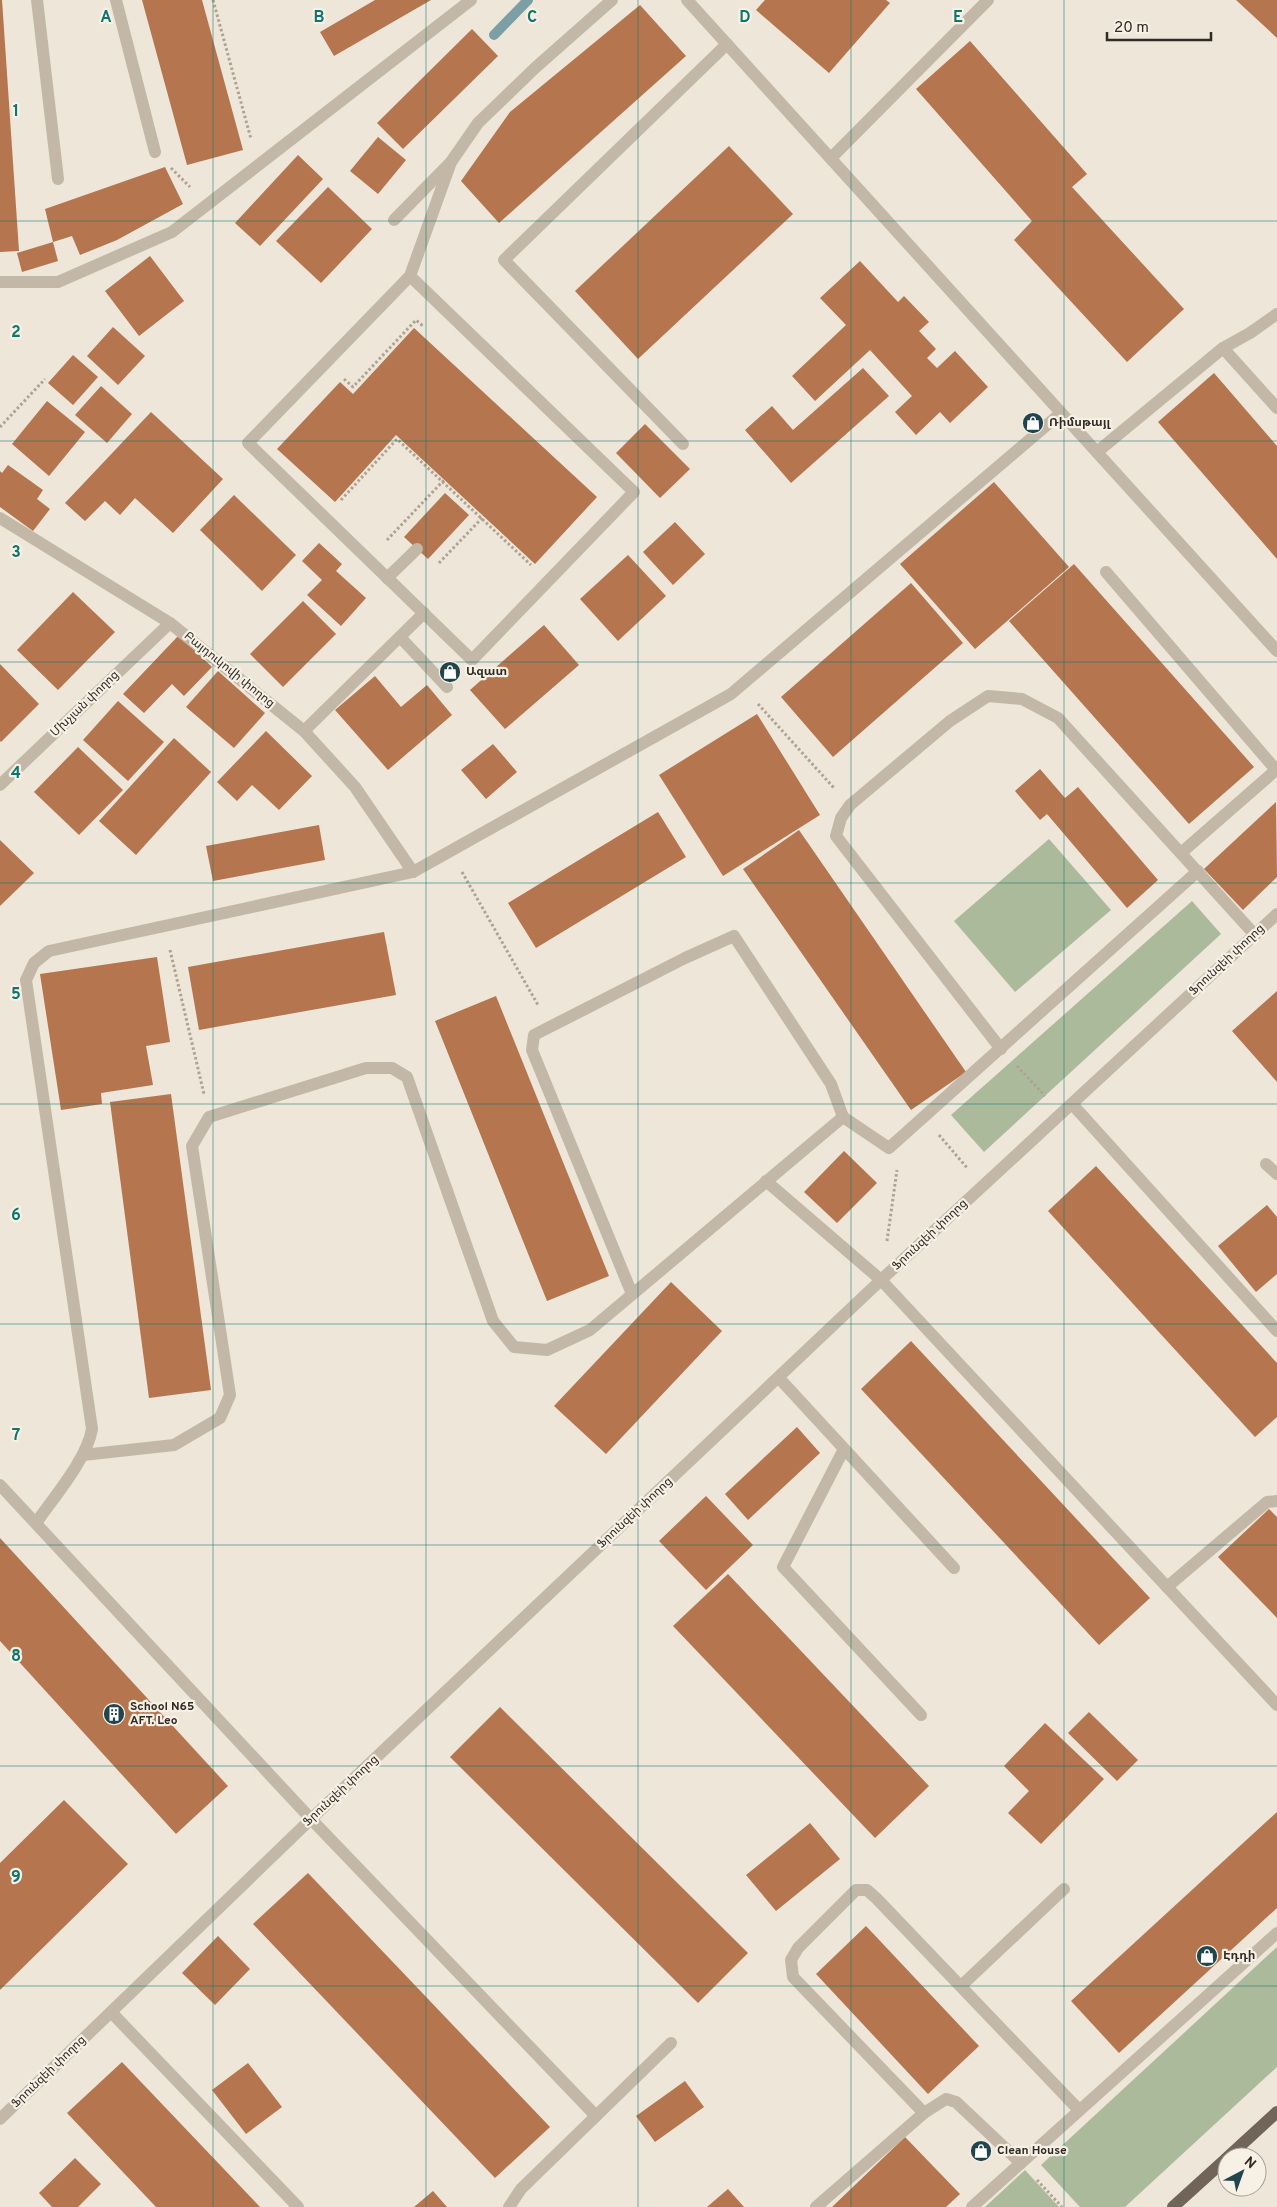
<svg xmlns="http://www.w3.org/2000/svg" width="1277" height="2207" viewBox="0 0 1277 2207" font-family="Overpass,'Noto Sans Armenian',sans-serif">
  <rect width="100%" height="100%" fill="#ede6d9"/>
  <g fill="#acba9c">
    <path d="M1049,839L1111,910L1015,992L954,921Z"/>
    <path d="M1192,901L1221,934L984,1152L951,1115Z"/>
    <path d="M1277,1947V2067L1125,2207H1080L1041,2165Z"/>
    <path d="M1025,2170L1059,2207H985Z"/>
  </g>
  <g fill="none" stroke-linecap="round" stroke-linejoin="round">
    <path stroke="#7c9fa6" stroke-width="10" d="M494,35L528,0"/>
  </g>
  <g fill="#b5754f">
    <path d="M0,0H2L19,251L0,252Z"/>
    <path d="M142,0H202L243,150L187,165Z"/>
    <path d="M375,0H431L334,56L320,32Z"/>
    <path d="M765,0H886L890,3L829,73L756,10Z"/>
    <path d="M1236,0H1277V38Z"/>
    <path d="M640,5L686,56L499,223L461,181L510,112Z"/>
    <path d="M472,29L498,56L403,149L377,123Z"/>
    <path d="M970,41L1087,174L1072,187L1184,309L1127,362L1014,240L1032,221L916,89Z"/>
    <path d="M378,137L406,160L378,194L350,171Z"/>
    <path d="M729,146L793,214L638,359L575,291Z"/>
    <path d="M298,155L323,179L260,246L235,223Z"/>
    <path d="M165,167L183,204L117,240L80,255L72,236L53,242L45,209Z"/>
    <path d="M328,187L372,229L321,283L276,241Z"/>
    <path d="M53,242L58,261L22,272L17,253Z"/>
    <path d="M150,256L184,301L139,336L105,291Z"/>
    <path d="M860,261L898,302L904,296L929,322L919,331L936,349L927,358L937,368L955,351L988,387L950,423L940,412L916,435L895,412L912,396L870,350L815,401L792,376L846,325L820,298Z"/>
    <path d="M113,327L145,356L118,385L87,356Z"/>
    <path d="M414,328L597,497L535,564L396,435L335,502L277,449L340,382L353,394Z"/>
    <path d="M73,355L98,377L73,405L48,383Z"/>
    <path d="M863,368L889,396L791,483L745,430L772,406L793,430Z"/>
    <path d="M1214,373L1277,446V559L1158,422Z"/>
    <path d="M101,386L132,414L107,443L75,415Z"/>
    <path d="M47,401L85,432L49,476L12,444Z"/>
    <path d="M151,412L223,479L173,533L135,498L120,515L105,501L85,521L65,503Z"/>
    <path d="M645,424L690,469L660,498L616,453Z"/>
    <path d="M8,465L43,490L37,499L50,509L33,531L0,507V471L2,473Z"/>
    <path d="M994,482L1069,567L975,649L900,564Z"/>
    <path d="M445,493L469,515L428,559L404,537Z"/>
    <path d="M234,495L296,555L262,591L200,530Z"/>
    <path d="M675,522L705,554L673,585L643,552Z"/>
    <path d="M319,543L342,564L336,571L366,598L341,626L307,595L322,580L302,561Z"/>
    <path d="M628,555L666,596L618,641L580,599Z"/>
    <path d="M1074,564L1254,767L1189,824L1009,621Z"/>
    <path d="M911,583L963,643L833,757L781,697Z"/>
    <path d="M73,592L115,632L58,690L17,650Z"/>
    <path d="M303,601L336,634L283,687L250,654Z"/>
    <path d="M544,625L579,665L505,729L470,690Z"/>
    <path d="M179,635L212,667L184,696L172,684L144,713L123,694Z"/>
    <path d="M0,664L39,704L1,742L0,741Z"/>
    <path d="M218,671L265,713L234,748L186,707Z"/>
    <path d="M375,676L401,707L427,685L452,715L388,770L335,710Z"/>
    <path d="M118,701L164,742L128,781L83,740Z"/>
    <path d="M757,714L820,815L723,876L659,775Z"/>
    <path d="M266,731L312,776L279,810L252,785L237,801L217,782Z"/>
    <path d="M174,738L211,772L136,855L99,821Z"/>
    <path d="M493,744L517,772L486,799L461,770Z"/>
    <path d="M78,747L123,790L79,835L34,792Z"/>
    <path d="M1040,769L1065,798L1078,787L1158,880L1127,908L1047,814L1040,820L1015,791Z"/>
    <path d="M1276,802L1277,877L1243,910L1204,869Z"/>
    <path d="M658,812L686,857L536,948L508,903Z"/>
    <path d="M319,825L325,860L213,881L206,846Z"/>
    <path d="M799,830L966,1072L911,1110L743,869Z"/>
    <path d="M0,840L34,873L0,906Z"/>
    <path d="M384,932L396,995L199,1030L188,967Z"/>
    <path d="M157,957L170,1042L146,1046L153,1085L101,1093L102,1104L61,1110L40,974Z"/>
    <path d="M1277,991V1082L1232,1031Z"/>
    <path d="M496,996L609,1276L547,1301L435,1021Z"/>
    <path d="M171,1094L211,1390L149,1398L110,1102Z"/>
    <path d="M844,1151L877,1183L837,1223L804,1192Z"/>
    <path d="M1096,1166L1277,1363V1417L1255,1437L1048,1211Z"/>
    <path d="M1267,1205L1277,1217V1274L1256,1292L1218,1246Z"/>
    <path d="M671,1282L722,1331L606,1454L554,1406Z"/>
    <path d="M911,1341L1150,1598L1099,1645L861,1389Z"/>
    <path d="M797,1427L820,1453L748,1520L725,1494Z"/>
    <path d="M706,1496L753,1545L706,1590L659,1541Z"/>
    <path d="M1269,1509L1277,1517V1618L1218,1557Z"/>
    <path d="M0,1538L228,1786L176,1834L0,1641Z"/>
    <path d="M728,1574L929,1786L875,1838L673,1626Z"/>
    <path d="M500,1707L748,1953L698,2003L450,1757Z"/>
    <path d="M1089,1712L1138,1760L1117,1781L1068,1733Z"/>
    <path d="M1045,1723L1104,1779L1041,1844L1008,1813L1029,1791L1004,1766Z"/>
    <path d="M64,1800L128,1864L0,1990V1863Z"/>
    <path d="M1277,1812V1908L1119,2053L1071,2001Z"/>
    <path d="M810,1823L840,1859L776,1911L746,1875Z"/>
    <path d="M308,1873L550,2127L495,2178L253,1924Z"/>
    <path d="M866,1926L979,2046L928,2094L816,1974Z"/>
    <path d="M218,1936L250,1969L215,2005L182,1973Z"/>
    <path d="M122,2062L260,2207H156L67,2113Z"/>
    <path d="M248,2063L282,2107L246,2134L212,2090Z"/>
    <path d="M685,2081L704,2107L655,2142L636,2116Z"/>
    <path d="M905,2137L960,2194L946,2207H832Z"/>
    <path d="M75,2158L101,2184L78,2207H52L39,2193Z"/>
    <path d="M728,2189L744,2207H707Z"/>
    <path d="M433,2191L447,2207H414Z"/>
  </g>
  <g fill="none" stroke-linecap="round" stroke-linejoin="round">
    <g stroke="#afa292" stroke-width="3" stroke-dasharray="2.5 2.5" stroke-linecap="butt">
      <path d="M213,0L251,139"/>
      <path d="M171,168L190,187"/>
      <path d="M344,379L353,387L416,320L423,326"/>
      <path d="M0,427L45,379"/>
      <path d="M341,500L397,439L531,565"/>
      <path d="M387,540L444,480"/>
      <path d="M439,563L484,516"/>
      <path d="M758,704L834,788"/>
      <path d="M462,872L538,1005"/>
      <path d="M170,950L204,1094"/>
      <path d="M1017,1066L1045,1096"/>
      <path d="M939,1135L968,1169"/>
      <path d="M887,1241L897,1170"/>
      <path d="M1037,2180L1062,2207"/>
    </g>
    <g stroke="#c3b8a7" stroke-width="12">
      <path d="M37,0L58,179"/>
      <path d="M116,0L155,152"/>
      <path d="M687,0L1277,651"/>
      <path d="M831,158L988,0"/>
      <path d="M394,220L451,162L478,123L535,68L612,0"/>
      <path d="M410,276L634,492L472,660L248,443L410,276L451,162"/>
      <path d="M0,282H58L172,232L471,0"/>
      <path d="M1223,348L1277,408"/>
      <path d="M683,444L504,260L727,44"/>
      <path d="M1097,452L1223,348L1250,333L1277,314"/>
      <path d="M0,518L170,623L304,731L355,787L413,872"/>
      <path d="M1106,572L1277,771"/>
      <path d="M387,578L417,549"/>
      <path d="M400,637L447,687"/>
      <path d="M304,731L424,613"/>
      <path d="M0,785L170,623"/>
      <path d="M1181,853L1276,770"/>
      <path d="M1001,1049L836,836L841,818L850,805L950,721L988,696L1022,699L1058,718L1255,935"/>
      <path d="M1072,1104L1277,1331"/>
      <path d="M1266,1164L1277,1174"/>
      <path d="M766,1181L881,1280L1277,1705"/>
      <path d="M632,1294L532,1050L534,1035L685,958L734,936L831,1084L843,1117L889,1148L1198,871"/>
      <path d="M779,1378L954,1568"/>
      <path d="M844,1449L783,1567L921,1715"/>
      <path d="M83,1455L174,1445L220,1418L230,1395L192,1146L209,1117L366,1068H392L407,1077L493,1321L514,1347L547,1350L590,1330L843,1117"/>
      <path d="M0,1485L311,1819L596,2116"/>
      <path d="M36,1523C54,1497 87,1459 92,1429L26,980L34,963L49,951L413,872L731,694L1061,413"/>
      <path d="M1167,1587L1267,1502L1277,1501"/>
      <path d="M961,1986L1064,1889"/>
      <path d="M111,2012L298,2207"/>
      <path d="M924,2113L793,1977L791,1960L798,1948L856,1890H867L877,1899L1079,2110"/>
      <path d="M0,2119L311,1819L881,1280L1277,914"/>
      <path d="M509,2207L521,2189L671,2043"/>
      <path d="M816,2207L924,2113L946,2099L956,2102L1021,2163"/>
      <path d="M972,2207L1277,1933"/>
    </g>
    <g stroke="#716459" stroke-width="12">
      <path d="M1228,2157L1277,2112"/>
      <path d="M1173,2207L1227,2158"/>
    </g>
  </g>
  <path fill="none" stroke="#0f766e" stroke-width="1" stroke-opacity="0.55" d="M213,0V2207M426,0V2207M638,0V2207M851,0V2207M1064,0V2207M0,221H1277M0,441H1277M0,662H1277M0,883H1277M0,1104H1277M0,1324H1277M0,1545H1277M0,1766H1277M0,1986H1277"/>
  <defs>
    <g id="shop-disc" transform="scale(1.125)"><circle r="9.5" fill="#22454d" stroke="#f6f0e5"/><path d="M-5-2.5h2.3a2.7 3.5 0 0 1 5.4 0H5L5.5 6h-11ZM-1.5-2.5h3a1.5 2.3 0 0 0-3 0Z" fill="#fff"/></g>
    <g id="building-disc" transform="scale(1.125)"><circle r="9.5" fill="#22454d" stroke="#f6f0e5"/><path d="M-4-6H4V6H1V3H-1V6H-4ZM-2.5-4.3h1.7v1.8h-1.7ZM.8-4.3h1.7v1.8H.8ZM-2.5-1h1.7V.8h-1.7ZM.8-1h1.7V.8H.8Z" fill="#fff"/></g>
  </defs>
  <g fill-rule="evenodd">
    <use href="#shop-disc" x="1033" y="423"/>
    <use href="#shop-disc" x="450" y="672"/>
    <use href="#building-disc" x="114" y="1714"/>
    <use href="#shop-disc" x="1207" y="1956"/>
    <use href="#shop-disc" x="981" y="2151"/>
  </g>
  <g text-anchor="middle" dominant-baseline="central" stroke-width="4.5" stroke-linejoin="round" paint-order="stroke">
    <g font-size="12" font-weight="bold" fill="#312b26" stroke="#f6f0e5" text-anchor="start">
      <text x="1049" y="423">Ռիմսթայլ</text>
      <text x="466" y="672">Ազատ</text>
      <text x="130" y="1707">School N65<tspan x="130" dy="14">AFT. Leo</tspan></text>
      <text x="1223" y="1956">Էդդի</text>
      <text x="997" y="2151">Clean House</text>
    </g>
    <g font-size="12" fill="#312b26" stroke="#f6f0e5">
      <text transform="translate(229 670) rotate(39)">Բայդուկովի փողոց</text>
      <text transform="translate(85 704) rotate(-44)">Մխչյան փողոց</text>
      <text transform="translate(1227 960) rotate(-43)">Ֆրունզեի փողոց</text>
      <text transform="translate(930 1235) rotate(-43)">Ֆրունզեի փողոց</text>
      <text transform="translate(635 1513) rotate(-43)">Ֆրունզեի փողոց</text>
      <text transform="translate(341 1791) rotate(-43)">Ֆրունզեի փողոց</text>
      <text transform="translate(49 2072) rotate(-44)">Ֆրունզեի փողոց</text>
    </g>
  </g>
  <g font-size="16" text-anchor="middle" font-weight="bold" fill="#0f766e" stroke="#f6f0e5" stroke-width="4.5" stroke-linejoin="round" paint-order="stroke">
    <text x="106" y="22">A</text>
    <text x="319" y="22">B</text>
    <text x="532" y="22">C</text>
    <text x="745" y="22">D</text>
    <text x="958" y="22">E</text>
    <text x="16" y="116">1</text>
    <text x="16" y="337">2</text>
    <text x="16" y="557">3</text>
    <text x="16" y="778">4</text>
    <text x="16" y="999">5</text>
    <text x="16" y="1220">6</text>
    <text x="16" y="1440">7</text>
    <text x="16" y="1661">8</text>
    <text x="16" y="1882">9</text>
  </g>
  <g transform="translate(1242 2172) rotate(41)"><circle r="24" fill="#f6f0e5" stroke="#a7a199"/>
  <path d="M0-4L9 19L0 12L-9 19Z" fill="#22454d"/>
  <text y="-8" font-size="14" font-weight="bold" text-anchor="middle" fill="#312b26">N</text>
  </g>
  <path d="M1107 32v8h104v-8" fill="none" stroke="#312b26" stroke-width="2.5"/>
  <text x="1114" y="32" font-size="15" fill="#312b26" stroke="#f6f0e5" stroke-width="4" paint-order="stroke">20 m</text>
</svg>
